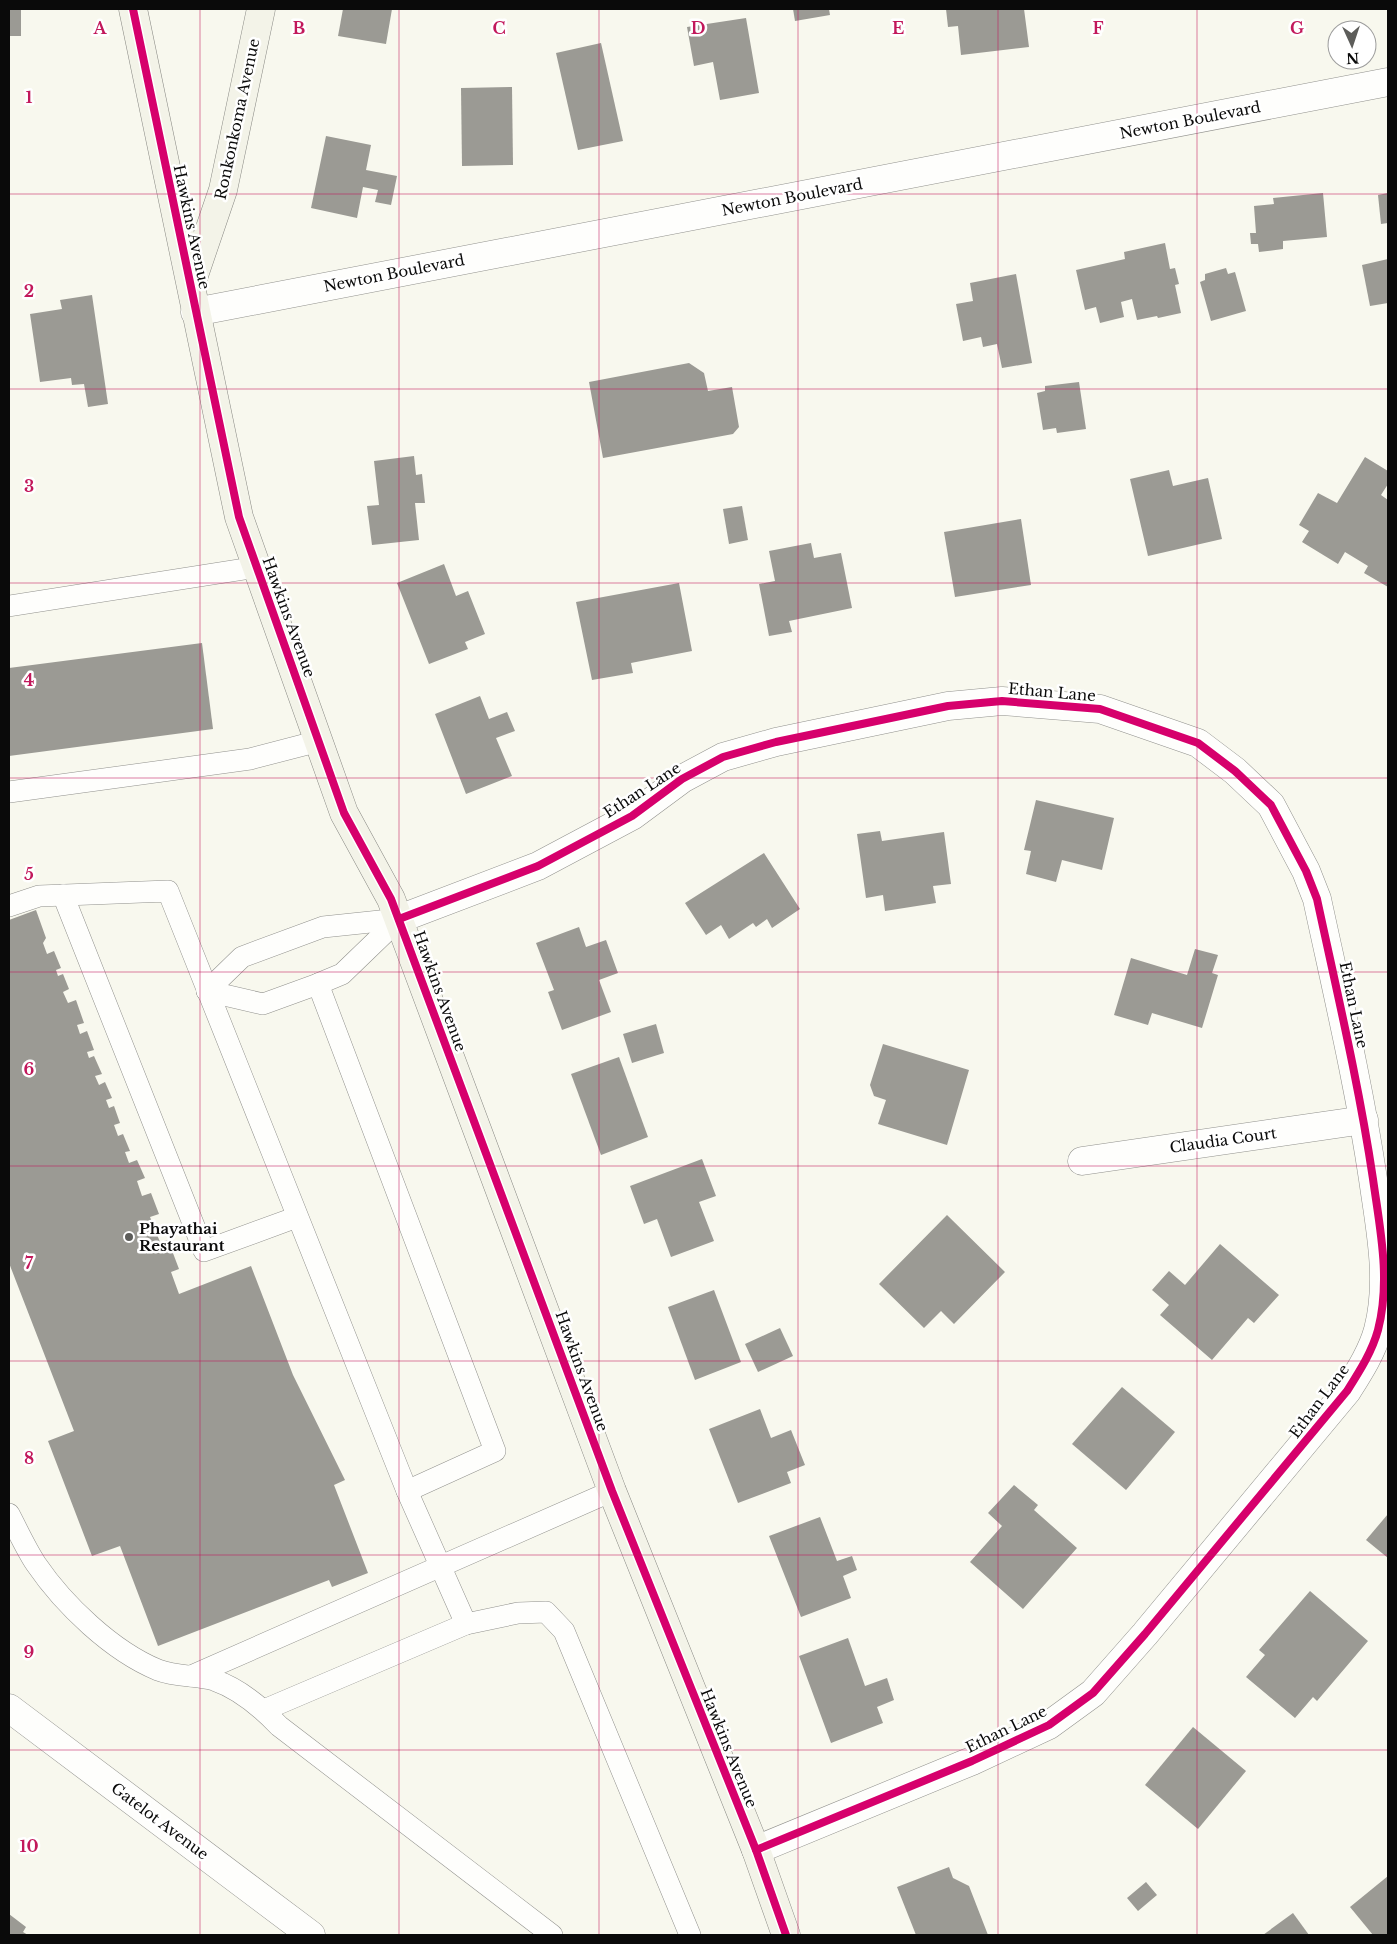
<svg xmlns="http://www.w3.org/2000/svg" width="1397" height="1944" viewBox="0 0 1397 1944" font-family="'Libre Baskerville',serif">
  <rect width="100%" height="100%" fill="#f8f8ee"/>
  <g fill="#9b9a94">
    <rect x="9" y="9" width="12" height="27"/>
    <path d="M343,9H392L386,44L338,36Z"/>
    <path d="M793,9H829L830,15L795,21Z"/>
    <path d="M946,9H1024L1029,47L961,55L958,26L948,27Z"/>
    <path d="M746,18L759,93L720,100L713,62L694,66L687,27Z"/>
    <path d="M601,43L623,141L578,150L556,53Z"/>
    <path d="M512,87L513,165L462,166L461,88Z"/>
    <path d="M326,136L371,145L366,170L397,176L391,205L375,202L378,190L363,187L357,218L311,208Z"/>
    <path d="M1323,193L1327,237L1283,241V249L1259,252L1258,244H1251L1250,233H1256L1254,206L1274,204L1273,198Z"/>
    <path d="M1388,193V223L1381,224L1378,195Z"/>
    <path d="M1165,243L1170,269L1175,268L1179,284L1175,285L1181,313L1158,318L1157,316L1137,320L1132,299L1121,302L1124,317L1100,323L1096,307L1085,310L1076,270L1125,259L1124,252Z"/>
    <path d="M1388,259V303L1370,306L1362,265Z"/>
    <path d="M1226,268L1228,274L1235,272L1246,311L1211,321L1200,282L1205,280V274Z"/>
    <path d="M1016,274L1032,363L1002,368L997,344L983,347L981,337L963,341L956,304L973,301L970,283Z"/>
    <path d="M92,295L108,404L88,407L84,384L72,385L71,378L40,382L30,314L62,309L60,300Z"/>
    <path d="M689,363L704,373L708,391L732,387L739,427L733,434L603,458L589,382Z"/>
    <path d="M1079,382L1086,429L1057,433L1056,428L1043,430L1037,393L1045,391V386Z"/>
    <path d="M414,456L416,475L422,474L425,503H415L419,540L372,545L367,506L379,505L374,461Z"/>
    <path d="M1365,457L1388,471V484L1381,495L1388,500V587L1364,573L1368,566L1345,552L1338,564L1302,542L1309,531L1299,525L1318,493L1337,503Z"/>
    <path d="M1169,470L1173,486L1208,478L1222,539L1148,556L1130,479Z"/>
    <path d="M742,506L748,540L729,544L723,509Z"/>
    <path d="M1021,519L1031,585L955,597L944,532Z"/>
    <path d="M811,543L814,558L841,553L852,608L789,621L792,632L769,636L759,584L775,581L769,551Z"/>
    <path d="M444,564L456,596L468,591L485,634L465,642L468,649L429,664L397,583Z"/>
    <path d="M679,583L692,651L631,663L633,673L592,680L576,602Z"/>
    <path d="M202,643L213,729L9,756V668Z"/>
    <path d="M480,696L489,719L507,712L515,731L496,738L512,776L466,794L435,714Z"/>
    <path d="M1036,800L1114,818L1102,870L1062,860L1056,882L1026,874L1031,851L1024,850Z"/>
    <path d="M880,831L882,841L944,832L951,884L933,886L936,903L885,911L883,895L866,898L857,834Z"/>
    <path d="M764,853L800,909L772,928L767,919L756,927L753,923L729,939L721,925L706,935L685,903Z"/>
    <path d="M36,910L46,938L43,943L47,954L54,951L61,968L56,970L58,976L63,974L69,989L63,992L68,1003L76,1000L84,1023L77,1025L80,1034L87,1031L94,1050L87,1052L89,1058L94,1056L102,1074L95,1076L99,1085L105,1082L112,1098L106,1100L109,1108L114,1106L120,1123L114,1125L118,1136L123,1134L130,1151L125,1152L129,1163L137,1160L145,1178L137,1181L142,1196L151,1193L159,1214L150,1217L160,1242L168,1240L179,1269L171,1272L179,1294L251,1266L293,1375L345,1480L334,1485L368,1573L332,1587L329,1580L158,1646L120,1546L92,1556L48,1441L74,1431L9,1263V920Z"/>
    <path d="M579,927L586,947L606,940L618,973L599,980L611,1012L562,1030L548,992L554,990L536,943Z"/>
    <path d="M1195,949L1218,955L1212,973L1218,975L1202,1028L1152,1013L1148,1025L1114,1015L1131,958L1187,975Z"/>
    <path d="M656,1024L664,1053L632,1063L623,1034Z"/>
    <path d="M883,1044L969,1070L947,1145L878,1124L886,1100L874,1096L870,1085Z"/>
    <path d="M619,1057L648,1137L601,1155L571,1074Z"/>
    <path d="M702,1159L716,1196L699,1202L714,1241L671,1257L657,1219L644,1224L630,1186Z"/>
    <path d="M947,1215L1005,1272L954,1324L941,1311L924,1328L879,1284Z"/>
    <path d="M1220,1244L1279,1295L1254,1323L1248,1318L1212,1360L1160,1315L1169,1305L1152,1290L1169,1271L1185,1285Z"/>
    <path d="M714,1290L741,1362L695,1380L668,1307Z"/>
    <path d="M780,1328L793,1356L758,1372L745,1344Z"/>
    <path d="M1122,1387L1175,1432L1126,1490L1072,1444Z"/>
    <path d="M760,1409L771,1438L791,1430L805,1465L787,1472L791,1483L738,1503L709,1429Z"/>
    <path d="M1014,1485L1038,1505L1034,1510L1077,1548L1023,1609L970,1562L1002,1526L988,1513Z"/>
    <path d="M1388,1514V1558L1366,1540Z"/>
    <path d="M820,1517L837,1561L852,1556L857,1570L843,1576L851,1598L801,1617L769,1536Z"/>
    <path d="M1310,1591L1368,1641L1317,1701L1313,1697L1295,1718L1246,1677L1265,1655L1259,1650Z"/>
    <path d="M848,1638L865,1686L887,1678L894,1700L877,1707L883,1723L831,1743L799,1656Z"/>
    <path d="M1193,1727L1246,1771L1198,1829L1145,1785Z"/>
    <path d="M949,1867L953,1878L969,1886L988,1935H916L897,1887Z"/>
    <path d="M1388,1876V1935H1373L1350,1907Z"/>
    <path d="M1146,1882L1157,1895L1138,1911L1127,1898Z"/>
    <path d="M1293,1913L1309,1935H1263Z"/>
    <path d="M9,1914L26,1927L23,1932L28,1935H9Z"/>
  </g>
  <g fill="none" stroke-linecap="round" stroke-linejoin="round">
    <g stroke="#91918d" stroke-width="22">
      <g id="lane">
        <path d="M9,606L257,567"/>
        <path d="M9,792L250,759L319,741"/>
        <path d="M63,895L204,1251L297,1217"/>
        <path d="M9,906L39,896L168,891L407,1491L466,1624L264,1710"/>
        <path d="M318,984L495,1451L407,1491"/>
        <path d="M207,991L263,1004L318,984L342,974L399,919"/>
        <path d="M207,991L242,957L323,927L399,919"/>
        <path d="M9,1514C18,1531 26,1549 36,1564C64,1605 112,1651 158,1670C176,1677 197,1675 214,1680C240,1689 261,1707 279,1726L552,1935"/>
        <path d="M466,1624L518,1613L546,1612L564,1631L690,1935"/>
        <path d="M191,1676L612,1491"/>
      </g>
    </g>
    <g stroke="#91918d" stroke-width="29">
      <g id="street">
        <path d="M195,312L1388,82"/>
        <path d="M399,919L538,866L632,816L682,779L723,757L776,742L948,706L1002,701L1100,709L1198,743L1235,771L1271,805L1306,871L1317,899C1337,992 1359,1085 1373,1179C1380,1229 1391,1280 1378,1330C1372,1352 1359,1372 1347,1391L1145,1634L1093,1693L1049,1725L972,1761L756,1850"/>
        <path d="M1082,1161L1364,1120"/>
        <path d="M9,1708L311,1935"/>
      </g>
    </g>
    <g stroke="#888883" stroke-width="29">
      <g id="secondary">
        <path d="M133,9L239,517L344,813L391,899L612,1491L756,1850L786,1935"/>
        <path d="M191,284L223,190L261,9"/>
      </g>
    </g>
    <use href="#lane" stroke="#fefefc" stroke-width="21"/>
    <use href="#street" stroke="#fefefc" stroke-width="28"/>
    <use href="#secondary" stroke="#f3f3e8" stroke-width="28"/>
    <g stroke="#fff" stroke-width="11">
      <g id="cycleway">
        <path d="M133,9L239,517L344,813L391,899L612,1491L756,1850L786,1935"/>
        <path d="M399,919L538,866L632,816L682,779L723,757L776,742L948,706L1002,701L1100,709L1198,743L1235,771L1271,805L1306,871L1317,899C1337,992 1359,1085 1373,1179C1380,1229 1391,1280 1378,1330C1372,1352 1359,1372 1347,1391L1145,1634L1093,1693L1049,1725L972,1761L756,1850"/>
      </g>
    </g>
    <use href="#cycleway" stroke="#d6006c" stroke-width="8"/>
  </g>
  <path fill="none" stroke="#c2185b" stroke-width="1" stroke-opacity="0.55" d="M200,9V1935M399,9V1935M599,9V1935M798,9V1935M998,9V1935M1197,9V1935M9,194H1388M9,389H1388M9,583H1388M9,778H1388M9,972H1388M9,1166H1388M9,1361H1388M9,1555H1388M9,1750H1388"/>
  <circle fill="#5d5d5a" stroke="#fff" stroke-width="2" cx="129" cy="1237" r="5"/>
  <g text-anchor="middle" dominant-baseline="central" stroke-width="5" stroke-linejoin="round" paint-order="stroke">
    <g font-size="15" fill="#0a0a0a" stroke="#fff">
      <text transform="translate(237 119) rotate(-78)">Ronkonkoma Avenue</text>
      <text transform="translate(1190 120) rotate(-11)">Newton Boulevard</text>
      <text transform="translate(792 197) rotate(-11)">Newton Boulevard</text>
      <text transform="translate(192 227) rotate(78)">Hawkins Avenue</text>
      <text transform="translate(394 273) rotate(-11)">Newton Boulevard</text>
      <text transform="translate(289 617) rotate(70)">Hawkins Avenue</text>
      <text transform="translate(1052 692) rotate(5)">Ethan Lane</text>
      <text transform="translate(642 790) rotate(-33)">Ethan Lane</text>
      <text transform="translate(440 991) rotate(70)">Hawkins Avenue</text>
      <text transform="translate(1354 1005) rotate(78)">Ethan Lane</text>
      <text transform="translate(1223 1140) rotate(-8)">Claudia Court</text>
      <text transform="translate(582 1371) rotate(70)">Hawkins Avenue</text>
      <text transform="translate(1319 1401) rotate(-53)">Ethan Lane</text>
      <text transform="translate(1006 1729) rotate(-26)">Ethan Lane</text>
      <text transform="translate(729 1748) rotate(68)">Hawkins Avenue</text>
      <text transform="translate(160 1821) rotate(37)">Gatelot Avenue</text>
    </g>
    <g font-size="15" font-weight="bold" fill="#0a0a0a" stroke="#fff" text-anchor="start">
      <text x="139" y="1228">Phayathai<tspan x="139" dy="17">Restaurant</tspan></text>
    </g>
  </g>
  <g font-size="16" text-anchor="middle" font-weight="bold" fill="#c2185b" stroke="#fff" stroke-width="5" stroke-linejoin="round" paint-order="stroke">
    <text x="100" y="34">A</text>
    <text x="299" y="34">B</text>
    <text x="499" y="34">C</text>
    <text x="698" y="34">D</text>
    <text x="898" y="34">E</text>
    <text x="1098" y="34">F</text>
    <text x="1297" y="34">G</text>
    <text x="29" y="103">1</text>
    <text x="29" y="297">2</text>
    <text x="29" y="492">3</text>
    <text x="29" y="686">4</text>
    <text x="29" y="880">5</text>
    <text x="29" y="1075">6</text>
    <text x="29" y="1269">7</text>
    <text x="29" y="1464">8</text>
    <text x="29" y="1658">9</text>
    <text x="29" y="1852">10</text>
  </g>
  <rect width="1397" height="1944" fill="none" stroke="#0a0a0a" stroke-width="20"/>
  <g transform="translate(1352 45) rotate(177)"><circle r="24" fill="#ffffff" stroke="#9d9d9d"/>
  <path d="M0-4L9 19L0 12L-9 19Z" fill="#5d5d5a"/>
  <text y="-8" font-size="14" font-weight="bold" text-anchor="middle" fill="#0a0a0a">N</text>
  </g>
</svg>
